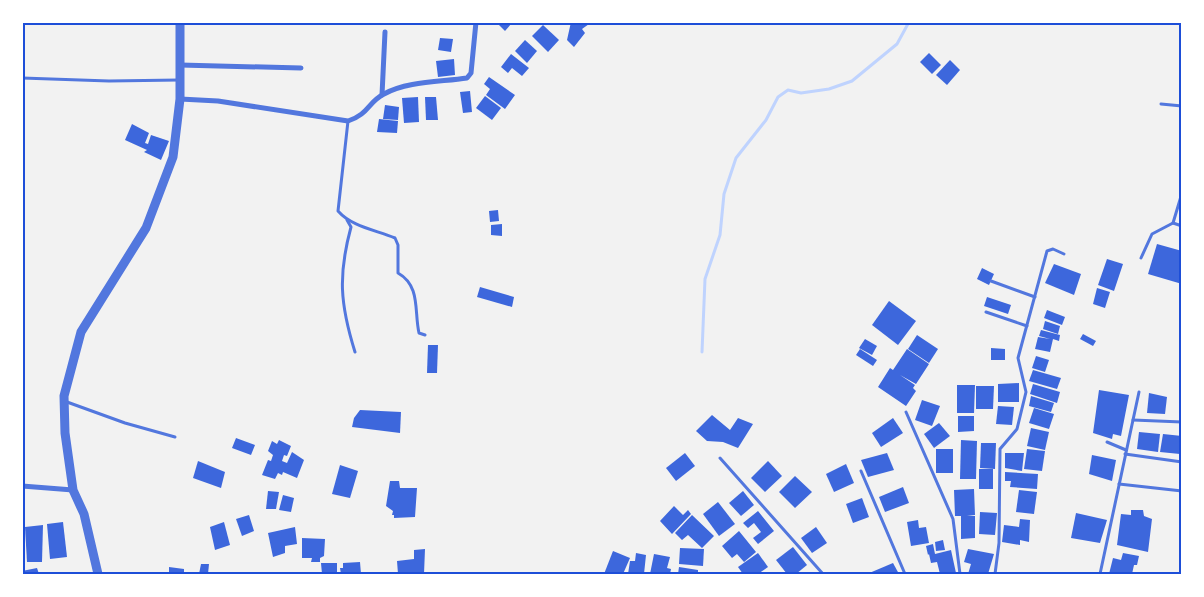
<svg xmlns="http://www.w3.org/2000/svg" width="1204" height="597" viewBox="0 0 1204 597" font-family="Montserrat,sans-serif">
  <rect width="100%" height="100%" fill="#f2f2f2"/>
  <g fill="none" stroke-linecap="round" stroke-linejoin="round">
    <path stroke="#bfd3fe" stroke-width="3" d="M702,352L705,279L720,235L724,194L736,158L766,120L778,97L788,90L801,93L829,89L852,81L897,44L909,22"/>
  </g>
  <g fill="#3d67dc">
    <path d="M496,22H510L511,24L505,31Z"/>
    <path d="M571,22L589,24L582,29L585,33L574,47L567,40Z"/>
    <path d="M543,25L559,40L548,52L532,36Z"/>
    <path d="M440,38L453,39L451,52L438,50Z"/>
    <path d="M525,40L537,51L527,63L515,51Z"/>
    <path d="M929,53L941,65L932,74L920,62Z"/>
    <path d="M511,54L529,68L522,76L512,68L508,73L501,67Z"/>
    <path d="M454,59L455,75L438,77L436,61Z"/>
    <path d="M950,60L960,70L947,85L936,75Z"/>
    <path d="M489,77L515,95L505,109L486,95L490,89L484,84Z"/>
    <path d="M470,91L472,112L463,113L460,92Z"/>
    <path d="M485,96L501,108L492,120L476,108Z"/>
    <path d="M418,97L419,122L404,123L402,98Z"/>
    <path d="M425,97H436L438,120H426Z"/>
    <path d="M385,105L399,107L398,120L383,119Z"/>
    <path d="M379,119L398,121L397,133L377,132Z"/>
    <path d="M132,124L149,133L145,143L148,144L151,135L169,141L161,160L144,152L147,150L125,140Z"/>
    <path d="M498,210L499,221L490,222L489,211Z"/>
    <path d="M502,224V236L491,235V225Z"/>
    <path d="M1157,244L1182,251V284L1148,274Z"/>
    <path d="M1107,259L1123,264L1114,291L1098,285Z"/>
    <path d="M1054,264L1081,274L1074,295L1045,283Z"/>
    <path d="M982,268L994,274L989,285L977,279Z"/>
    <path d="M480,287L514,297L512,307L477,297Z"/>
    <path d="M1097,288L1110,292L1105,308L1093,304Z"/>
    <path d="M987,297L1011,305L1008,314L984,306Z"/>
    <path d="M889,301L916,321L898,345L872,325Z"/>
    <path d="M1047,310L1065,317L1062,325L1044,318Z"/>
    <path d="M1045,321L1060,326L1058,334L1043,329Z"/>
    <path d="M1041,330L1060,335L1059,341L1053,339L1050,352L1035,349L1038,337L1050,339L1039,336Z"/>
    <path d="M1083,334L1096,341L1093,346L1080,339Z"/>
    <path d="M917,335L938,349L929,363L908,349Z"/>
    <path d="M865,339L877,346L872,355L859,348Z"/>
    <path d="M428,345H438L437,373H427Z"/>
    <path d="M991,348L1005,349V360H991Z"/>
    <path d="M860,349L877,360L873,366L856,355Z"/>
    <path d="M907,349L929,364L916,384L900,375L915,385L913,388L916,391L906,406L878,387L890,368L893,370Z"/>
    <path d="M1036,356L1049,360L1045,372L1032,368Z"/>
    <path d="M1033,370L1061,378L1057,389L1029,381Z"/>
    <path d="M1019,383V402H998V384Z"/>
    <path d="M1033,384L1060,392L1057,403L1030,394Z"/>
    <path d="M957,385H975L974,413H957Z"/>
    <path d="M976,386H994L993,409H976Z"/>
    <path d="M1099,390L1129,395L1121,436L1113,434L1112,439L1093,433Z"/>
    <path d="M1149,393L1167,397L1165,414L1147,413Z"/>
    <path d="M1031,396L1054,403L1051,412L1029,406Z"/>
    <path d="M922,400L940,406L932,426L915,420Z"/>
    <path d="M998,406L1014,407L1012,425L996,424Z"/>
    <path d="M1034,408L1054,414L1049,429L1029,423Z"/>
    <path d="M360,410L401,412L400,433L352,427L354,418Z"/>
    <path d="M712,415L730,430L738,418L753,424L738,448L723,442L707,441L696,431Z"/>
    <path d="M958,416H974V431L958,432Z"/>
    <path d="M893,418L903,433L881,447L872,433Z"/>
    <path d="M939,423L950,436L934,448L924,434Z"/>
    <path d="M1031,428L1049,432L1045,450L1027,446Z"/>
    <path d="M1139,432L1160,434L1158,452L1137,449Z"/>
    <path d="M1163,434L1182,436L1180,454L1160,452Z"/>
    <path d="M236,438L255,445L251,455L232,448Z"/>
    <path d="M279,440L291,446L287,456L284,455L282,461L287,463L292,452L304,460L297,478L283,472L282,475L278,473L275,479L262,475L268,460L271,461L273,455L268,451L272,441L277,444Z"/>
    <path d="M961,440L977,441L976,479H960Z"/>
    <path d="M981,443H996L995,469L980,468Z"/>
    <rect x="936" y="449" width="17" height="24"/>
    <path d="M1027,449L1045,451L1042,471L1024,469Z"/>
    <path d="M685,453L695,466L676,481L666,468Z"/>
    <path d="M887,453L894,470L868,477L861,460Z"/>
    <path d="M1005,453H1024L1022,471L1005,468Z"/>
    <path d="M1092,455L1116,460L1112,481L1089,474Z"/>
    <path d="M198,461L225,472L221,488L193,478Z"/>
    <path d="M768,461L782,476L765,492L751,478Z"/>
    <path d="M846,464L854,483L834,492L826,474Z"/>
    <path d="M340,465L358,471L350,498L332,494Z"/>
    <rect x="979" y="469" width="14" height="20"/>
    <path d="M1005,472L1038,474L1037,489L1010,487L1011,481H1005Z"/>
    <path d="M795,476L812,492L795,508L779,492Z"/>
    <path d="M390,481H399L400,488H417L415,517L394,518V515H392L393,511L386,506Z"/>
    <path d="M903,487L909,503L885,512L879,497Z"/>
    <path d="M974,489L975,515L967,516H975V538L961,539V516H955L954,490Z"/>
    <path d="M1019,490L1037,492L1034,514L1016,512Z"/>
    <path d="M268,491L279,492L276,509H266Z"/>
    <path d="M743,491L754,505L741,516L729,503Z"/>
    <path d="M283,495L294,498L291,512L279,510Z"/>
    <path d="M862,498L869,517L853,523L846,504Z"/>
    <path d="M718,502L735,524L719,536L703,514Z"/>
    <path d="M674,506L683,515L688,510L691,514L672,534L660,521Z"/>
    <path d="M1131,510H1143L1144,516L1152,519L1148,552L1117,545L1121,514L1131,515Z"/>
    <path d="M758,511L774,531L758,544L753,538L761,532L754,523L748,528L743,523Z"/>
    <path d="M980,512L997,513L995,535L979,534Z"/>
    <path d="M1076,513L1107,520L1100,543L1071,538Z"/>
    <path d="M249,515L254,531L242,536L236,519Z"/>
    <path d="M692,515L714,536L702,548L688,535L682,540L675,533Z"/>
    <path d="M1020,519L1030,520L1029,542L1020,540V545L1002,542L1004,525L1019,527Z"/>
    <path d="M918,520L919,528L926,527L929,543L911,546L907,522Z"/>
    <path d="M63,522L67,557L50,559L47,524Z"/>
    <path d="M224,522L230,545L215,550L210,527Z"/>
    <path d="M43,525L42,562H27L25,527Z"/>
    <path d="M295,527L297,544L285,546V553L273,557L268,533Z"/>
    <path d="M816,527L827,543L812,553L801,538Z"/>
    <path d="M739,531L756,552L744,562L737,554L732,558L722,546Z"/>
    <path d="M302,538L325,539L324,556L320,558V562H311L312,558H302Z"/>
    <path d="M943,540L945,550L936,551L935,542Z"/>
    <path d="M933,544L935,554L951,550L956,573L940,574L937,562L931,563L929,554L928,555L926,546Z"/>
    <path d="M793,547L807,565L796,574H787L776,560Z"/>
    <path d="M680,548L704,549L703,566L679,564Z"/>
    <path d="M425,549L424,574H398L397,561L414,559V550Z"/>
    <path d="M968,549L994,554L988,574H968L971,564L964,562Z"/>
    <path d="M613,551L630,558L623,574H604Z"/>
    <path d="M636,553L646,555L644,574H628L630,561H635Z"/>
    <path d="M758,553L768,567L758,574H743L738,567Z"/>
    <path d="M1123,553L1139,556L1137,565H1134L1132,574H1109L1113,558L1121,560Z"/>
    <path d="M654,554L670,557L667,568L671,569L670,574H650Z"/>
    <path d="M360,562L361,574H341L340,568H343V563Z"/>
    <path d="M321,563H337V574H322Z"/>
    <path d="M893,563L899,574H867Z"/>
    <path d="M201,564H209L208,574H199Z"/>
    <path d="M169,567L184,569V574H169Z"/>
    <path d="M679,567L698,570V574H678Z"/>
    <path d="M37,568L39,574H22V571Z"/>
  </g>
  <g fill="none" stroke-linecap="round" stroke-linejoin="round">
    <g stroke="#5277de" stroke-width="3">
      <path d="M22,78L109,81L179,80"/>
      <path d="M1161,104L1182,106"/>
      <path d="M348,121L338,211C352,227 376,230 395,238L398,245V273C421,286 414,312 419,333L425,335"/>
      <path d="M347,220L351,227C338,275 340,304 355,352"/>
      <path d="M1173,223L1182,193"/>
      <path d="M1141,258L1152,234L1173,223L1182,226"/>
      <path d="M991,281L1035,297"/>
      <path d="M986,312L1027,326"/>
      <path d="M67,402L125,423L175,437"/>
      <path d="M906,412L953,519L960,574"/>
      <path d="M1133,420L1182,422"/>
      <path d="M1107,442L1126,450"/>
      <path d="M1125,454L1182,462"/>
      <path d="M720,458L823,574"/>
      <path d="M861,471L905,574"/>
      <path d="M1119,484L1182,491"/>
      <path d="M995,574L999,543L1000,449L1017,429L1026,392L1018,358L1047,251L1053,249L1064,254"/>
      <path d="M1100,574L1139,392"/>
    </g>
    <g stroke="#5277de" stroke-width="5">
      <path d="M180,65L301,68"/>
      <path d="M382,95L385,32"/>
      <path d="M180,99L218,101L348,121C369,114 368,102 384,94C407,81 441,82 467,78L471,73L476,22"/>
      <path d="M22,486L73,490"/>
    </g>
    <path stroke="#5277de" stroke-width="9" d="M98,574L84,514L73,490L65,433L64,396L81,332L146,228L173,157L180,99V22"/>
  </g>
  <rect width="1204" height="597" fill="none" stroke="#ffffff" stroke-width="48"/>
  <rect x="24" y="24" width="1156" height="549" fill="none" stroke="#1d4ed8" stroke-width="2"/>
</svg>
